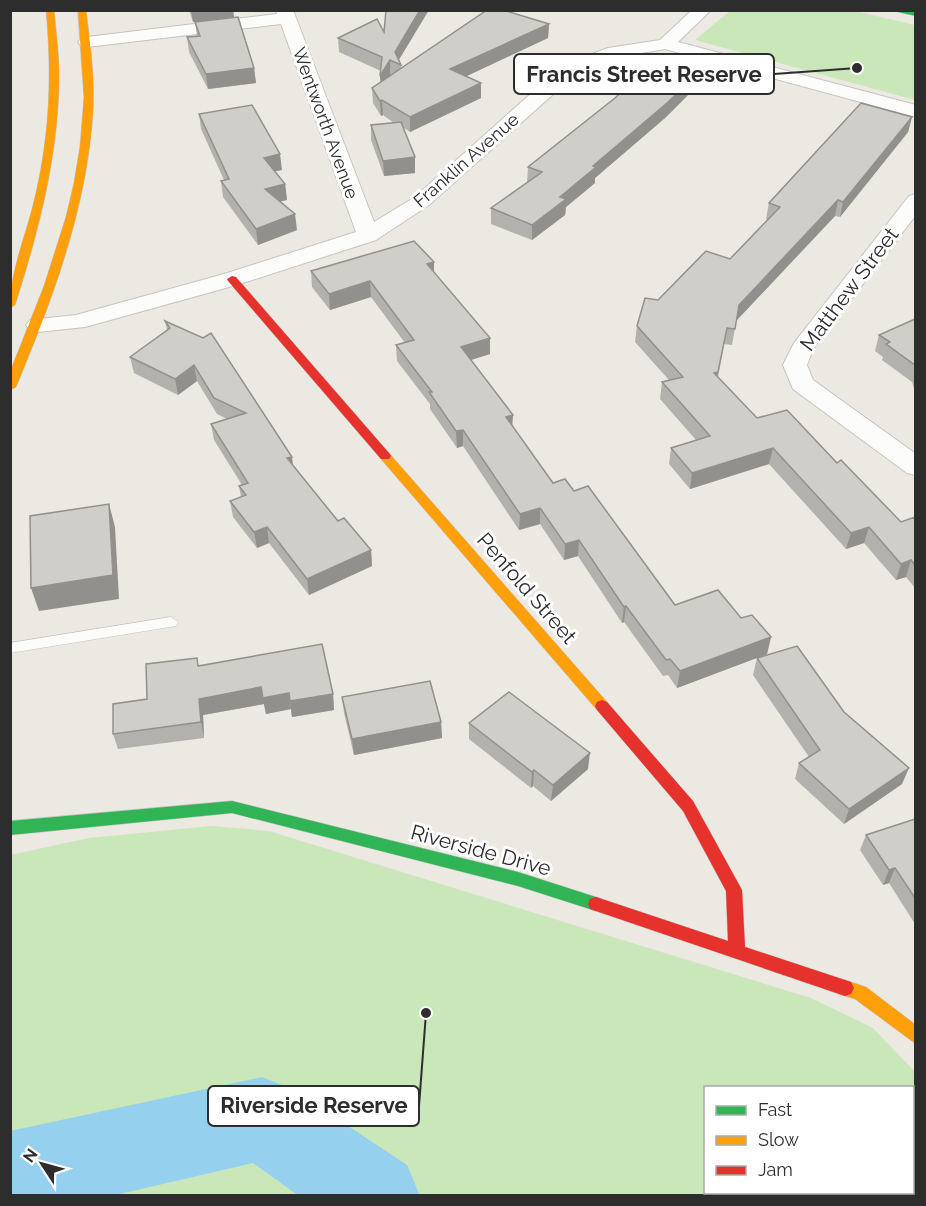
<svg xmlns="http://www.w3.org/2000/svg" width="926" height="1206" viewBox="0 0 926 1206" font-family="Raleway,sans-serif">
  <rect width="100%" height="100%" fill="#ece8e2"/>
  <g fill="#cae7ba" fill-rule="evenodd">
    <path d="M731,10L855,11L915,25V100L695,40Z"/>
    <path d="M212,826L269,831L811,998L873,1028L915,1072V1195H11L10,855L89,838ZM706,1088H912V1192H706Z"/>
  </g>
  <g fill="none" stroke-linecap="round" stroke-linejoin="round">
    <path fill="#95d0ee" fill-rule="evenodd" d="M262,1077L292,1089L407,1165L420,1196H299L253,1163L111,1196H10V1131Z"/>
    <g stroke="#c5c4c3" stroke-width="1">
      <path id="lane" d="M171,617L178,622L176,626L10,653V643Z"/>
    </g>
    <g stroke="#c5c4c3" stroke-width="2">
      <g id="street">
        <path d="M276,10H293L374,222L415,197L553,74L584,57L608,48L660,40L692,10H711L678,42L916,105V117L665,49L618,57L596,65L567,82L429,205L376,240L240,284L85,327L38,332L30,330L26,325L30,320L76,315L224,274L356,232L281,24L87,47L81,46L78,42L81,38L87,37L277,14Z"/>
        <path d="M916,194V215L813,349L807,365L813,380L916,454V475L907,473L793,389L783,365L794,343L909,196Z"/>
      </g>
    </g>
    <g stroke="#c5c4c3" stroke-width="1">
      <g id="fast">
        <path d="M897,10L916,11V16L898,12Z"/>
        <path d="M232,801L518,872L602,899L604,904L602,909L596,911L518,886L232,813L10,835V821Z"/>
      </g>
    </g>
    <g stroke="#c5c4c3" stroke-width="1">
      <g id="slow">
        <path d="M46,10H54C56,32 59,53 59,75C59,154 39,230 15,305L10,308C10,269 28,231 36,193C50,132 52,72 46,10Z"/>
        <path d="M78,10H86C90,44 95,77 93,111C87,208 53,298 16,387L10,390V372L44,286L66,217L74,183L80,147L84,98Z"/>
        <path d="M385,452L389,453L607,702L609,706L607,710H597L381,459L379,456L381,453Z"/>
        <path d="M845,980L866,987L916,1025V1044L855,999L839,994L836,988L839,982Z"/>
      </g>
    </g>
    <g stroke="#c5c4c3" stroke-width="1">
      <g id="jam">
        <path d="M232,276L236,277L389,453L391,456L389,459H381L228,281L227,279Z"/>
        <path d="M602,700L607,702L693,801L742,890L745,947L851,982L854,988L851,994L845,996L590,909L588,904L590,899L596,897L728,941L726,891L683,811L597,710L595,706L597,702Z"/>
      </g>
    </g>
    <use href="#lane" fill="#fcfcfb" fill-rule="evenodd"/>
    <use href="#street" fill="#fcfcfb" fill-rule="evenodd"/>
    <use href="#fast" fill="#30b455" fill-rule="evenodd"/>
    <use href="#slow" fill="#ff9f0a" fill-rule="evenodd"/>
    <use href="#jam" fill="#e5322d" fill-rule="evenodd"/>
  </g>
  <g fill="#b3b1ad">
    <path d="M189,10H233L234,17L193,22Z"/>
    <path d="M195,22L254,68L256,83L208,89L189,52L187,37L197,36Z"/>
    <path d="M549,24L548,38L466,76L481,83V98L410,132L404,128L415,173L384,176L371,140V125L394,123L383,115L381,116L373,103L372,88L381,82V71L339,52L338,38L399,61L401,65V68Z"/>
    <path d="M689,94L665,118L595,178V183L566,207L565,215L532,240L491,224V208L527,183L528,167L615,98Z"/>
    <path d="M199,114L282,170L275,171L285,184L287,200L280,201L297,230L258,245L223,197L221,181L224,180L201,129Z"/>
    <path d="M912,117L908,132L840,217L835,216L736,321L732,345L724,344L718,377L757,418L837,463L901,522L915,517V588L906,577L896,580L864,543L846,549L769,464L690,489L669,464L671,448L696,440L660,399L662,382L669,380L635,342L637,326L658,300L730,259L768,220L766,219L769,203Z"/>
    <path d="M434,262V273L490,354L471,360L512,425L553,483L574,491L675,605L741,618L771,637L767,654L677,688L668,675L663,676L624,622L622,623L578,556L564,560L540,524L519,530L463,446L457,448L430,409V404L397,361L396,345L405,343L371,297L330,310L312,287L311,271Z"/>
    <path d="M915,319V392L912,382L882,360L883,357L875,351L879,335Z"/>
    <path d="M165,321L294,467L338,521L371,550L372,566L309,595L269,543L257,548L233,517L230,501L241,497L239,486L242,485L214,440L211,424L227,419L217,414L197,381L178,395L134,373L130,357L167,330Z"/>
    <path d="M757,658L844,712L902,784L844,824L795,779L799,763L809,757L753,675Z"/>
    <path d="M199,666L333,694L334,710L292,717L291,709L266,714L264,704L203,715L204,738L118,749L113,734L147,699Z"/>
    <path d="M342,697L441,722L442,738L354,755L344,713Z"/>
    <path d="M469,723L588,769L551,801L533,786L531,788L469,739Z"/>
    <path d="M915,819V924L889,883L883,885L860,850L866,835Z"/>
  </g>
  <g fill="#92908d">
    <path d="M191,10H233L234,17L193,22Z"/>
    <path d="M420,10H429L397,63L395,52Z"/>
    <path d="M549,24L548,38L450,84V69Z"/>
    <path d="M390,60V75L381,91L380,76Z"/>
    <path d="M254,68L256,83L208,89L206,74Z"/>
    <path d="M691,80L689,94L665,118L595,178V183L566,207L565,215L532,240V225L593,166Z"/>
    <path d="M481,83V98L410,132V117Z"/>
    <path d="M382,100L383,115L381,116L380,101Z"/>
    <path d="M912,117L908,132L840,217L843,202Z"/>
    <path d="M280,154L282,170L266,173L264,158Z"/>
    <path d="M415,157V173L384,176L383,161Z"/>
    <path d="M285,184L287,200L266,205L265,189Z"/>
    <path d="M838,200L835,216L736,321L732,345L739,305Z"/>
    <path d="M295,214L297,230L258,245L256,229Z"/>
    <path d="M434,262V278L427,264Z"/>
    <path d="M370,281L371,297L330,310L329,294Z"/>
    <path d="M727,328L724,344L715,388L714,373Z"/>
    <path d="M490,338V354L461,363V347Z"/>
    <path d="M194,365L197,381L178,395L175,379Z"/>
    <path d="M513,415L512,431L506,417Z"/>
    <path d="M463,430V446L457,448L456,431Z"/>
    <path d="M773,448L769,464L690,489L692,473Z"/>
    <path d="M292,457L294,473L287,458Z"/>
    <path d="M109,504L115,527L119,599L39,611L31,588Z"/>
    <path d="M540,508V524L519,530L520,514Z"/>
    <path d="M267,527L269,543L257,548L254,532Z"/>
    <path d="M869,527L864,543L846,549L851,533Z"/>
    <path d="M579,540L578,556L564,560L565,544Z"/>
    <path d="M371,550L372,566L309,595L307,579Z"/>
    <path d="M911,560L906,577L896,580L901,564Z"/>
    <path d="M626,606L624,622L622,623L624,607Z"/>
    <path d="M771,637L767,654L677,688L680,671Z"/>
    <path d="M261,687L289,693L291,709L266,714L264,704L203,715L204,738L201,722L199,699Z"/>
    <path d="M333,694L334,710L292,717L290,701Z"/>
    <path d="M441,722L442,738L354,755L352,739Z"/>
    <path d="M590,753L588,769L551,801L553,785Z"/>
    <path d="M909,768L902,784L844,824L849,809Z"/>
    <path d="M534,770L533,786L531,788L532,772Z"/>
    <path d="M895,868L889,883L883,885L889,870Z"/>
  </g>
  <g fill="#d0cec9" stroke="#92908d" stroke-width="1.5">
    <path d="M386,10H420L395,52L401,65L390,60L380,76L382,57L338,38L377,19L384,32Z"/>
    <path d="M487,10H503L549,24L450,69L481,83L410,117L382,100L380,101L372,88Z"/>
    <path d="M238,17L254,68L206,74L187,37L200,36L195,22Z"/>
    <path d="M647,68L691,80L667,103L593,166L596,167L560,197L566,199L532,225L491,208L542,172L528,167L615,98Z"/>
    <path d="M861,103L912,117L843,202L838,200L739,305L735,329L727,328L718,372L714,373L757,418L787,410L837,463L841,460L901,522L915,517V565L911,560L901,564L869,527L851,533L773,448L692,473L671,448L710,436L662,382L683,377L637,326L645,298L658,300L706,251L730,259L780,207L769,203Z"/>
    <path d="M252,105L280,154L264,158L285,184L265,189L295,214L256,229L221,181L229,179L199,114Z"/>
    <path d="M401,122L415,157L383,161L371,125Z"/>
    <path d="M414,241L434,262L427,264L490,338L461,347L513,415L506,417L553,483L565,479L574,491L588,486L675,605L718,590L741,618L752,615L771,637L680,671L670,659L666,660L626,606L624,607L579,540L565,544L540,508L520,514L463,430L456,431L429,392H432L396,345L414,340L370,281L329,294L311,271Z"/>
    <path d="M915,319V365L886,344L890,342L879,335Z"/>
    <path d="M165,321L203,338L211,333L292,457L287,458L338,521L344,518L371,550L307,579L267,527L254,532L230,501L246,495L239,486L248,483L211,424L246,413L214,398L194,365L175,379L130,357L170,328Z"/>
    <path d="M109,504L113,575L31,588L30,516Z"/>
    <path d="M322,644L333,694L290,701L289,693L263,698L261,687L199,699L201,722L113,734V704L147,699L146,664L197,658L198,666Z"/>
    <path d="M797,646L844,712L909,768L849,809L799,763L820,750L757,658Z"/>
    <path d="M430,681L441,722L352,739L342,697Z"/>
    <path d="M509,692L590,753L553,785L534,770L532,772L469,723Z"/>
    <path d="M915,819V898L895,868L889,870L866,835Z"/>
  </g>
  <g text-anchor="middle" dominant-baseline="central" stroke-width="6" stroke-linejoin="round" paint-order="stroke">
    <g font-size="18" fill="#2d2d2d" stroke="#fff">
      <text transform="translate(326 123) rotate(70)">Wentworth Avenue</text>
      <text transform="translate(466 160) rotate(-41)">Franklin Avenue</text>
    </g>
    <g font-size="21" fill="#2d2d2d" stroke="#fff">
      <text transform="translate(849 289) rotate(-53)">Matthew Street</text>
      <text transform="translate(527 588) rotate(49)">Penfold Street</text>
      <text transform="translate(481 850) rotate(15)">Riverside Drive</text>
    </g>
  </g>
  <path fill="none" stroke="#2d2d2d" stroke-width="2" d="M857 68L774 74M426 1013L419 1106"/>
  <g fill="#2d2d2d" stroke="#fff" stroke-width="2">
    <circle cx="857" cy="68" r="6"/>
    <circle cx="426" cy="1013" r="6"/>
  </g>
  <g fill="#fff" stroke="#2d2d2d" stroke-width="2">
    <rect x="514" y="54" width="260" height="40" rx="6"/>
    <rect x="208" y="1086" width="211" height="40" rx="6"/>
  </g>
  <g font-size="22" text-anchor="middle" font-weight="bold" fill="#2d2d2d">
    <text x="644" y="82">Francis Street Reserve</text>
    <text x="314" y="1113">Riverside Reserve</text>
  </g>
  <rect width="926" height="1206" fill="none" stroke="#2d2d2d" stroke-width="24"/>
  <rect x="704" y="1086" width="210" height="108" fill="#ffffff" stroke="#ababab" stroke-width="1.5"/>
  <rect x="716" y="1106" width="30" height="9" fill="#30b455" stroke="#ababab" stroke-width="1.5"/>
  <text x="758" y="1116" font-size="18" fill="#2d2d2d">Fast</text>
  <rect x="716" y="1136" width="30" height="9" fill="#ff9f0a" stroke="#ababab" stroke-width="1.5"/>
  <text x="758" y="1146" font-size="18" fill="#2d2d2d">Slow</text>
  <rect x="716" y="1166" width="30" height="9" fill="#e5322d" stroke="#ababab" stroke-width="1.5"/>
  <text x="758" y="1176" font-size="18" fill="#2d2d2d">Jam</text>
  <g transform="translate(42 1164) rotate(306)" stroke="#ffffff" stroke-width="4.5" paint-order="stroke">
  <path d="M0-4.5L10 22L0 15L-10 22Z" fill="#2d2d2d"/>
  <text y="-9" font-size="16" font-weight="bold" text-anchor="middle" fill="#2d2d2d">N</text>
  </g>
</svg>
